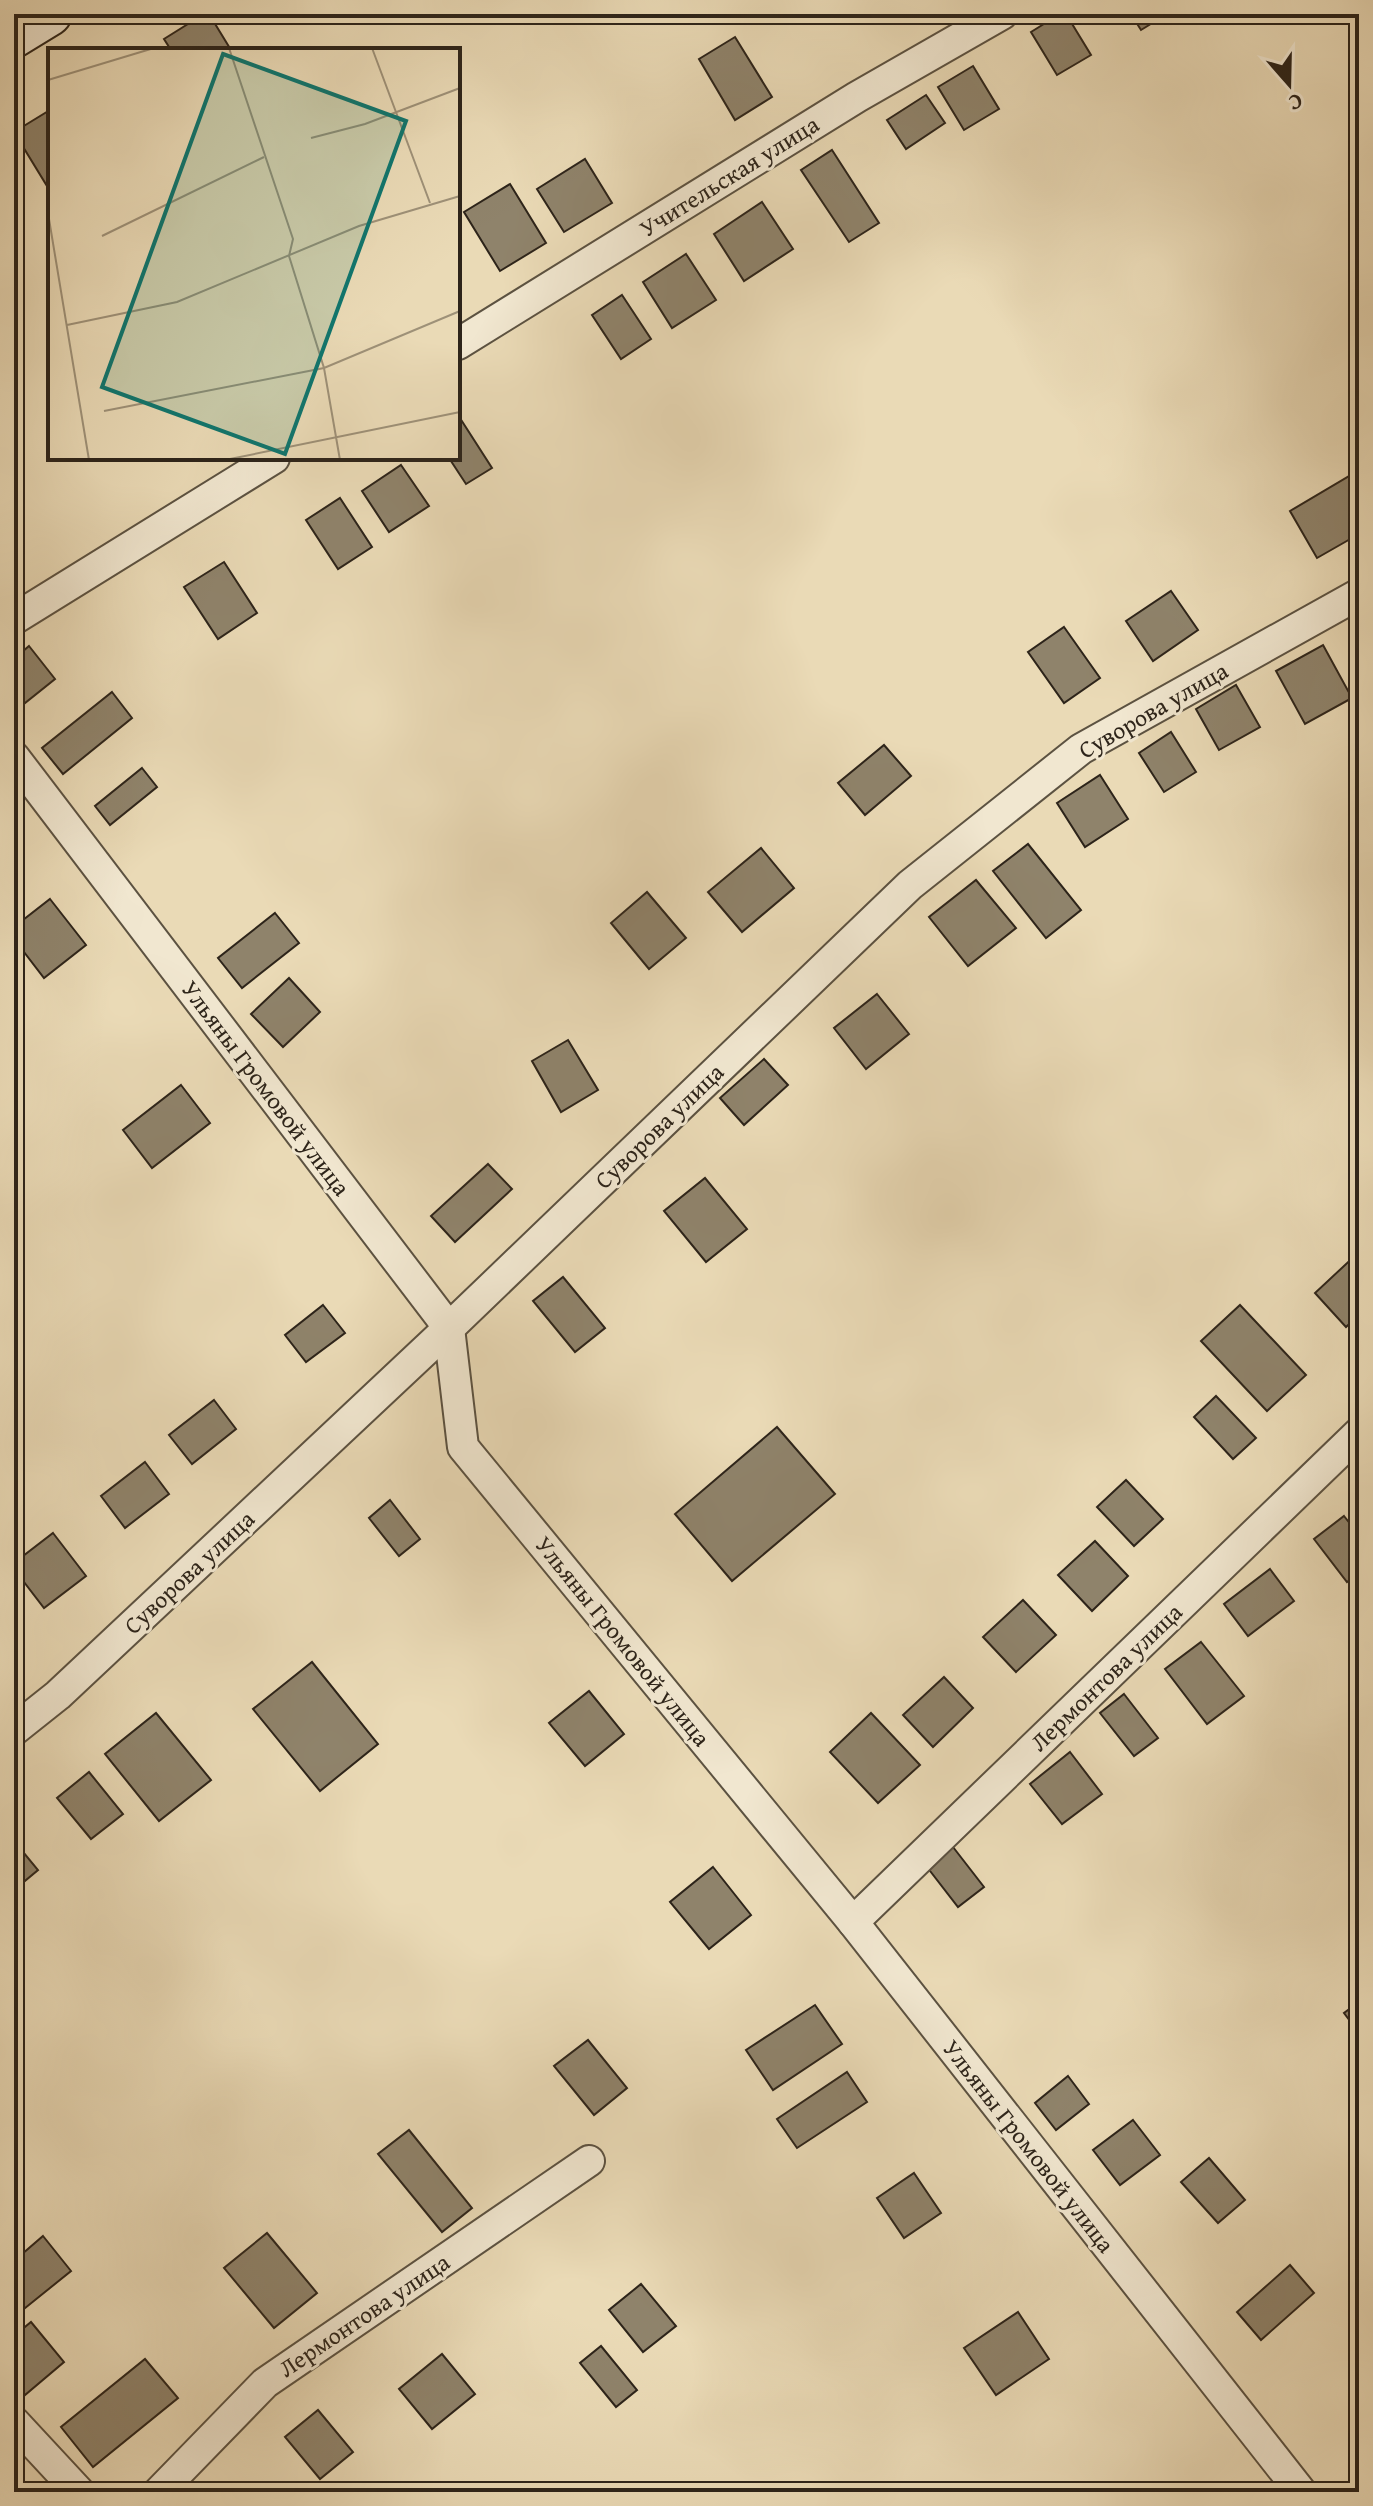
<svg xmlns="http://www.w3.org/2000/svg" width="1373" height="2506" viewBox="0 0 1373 2506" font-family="'Gentium Book Plus',serif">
  <rect width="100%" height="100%" fill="#eadab6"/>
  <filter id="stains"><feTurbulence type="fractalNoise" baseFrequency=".0025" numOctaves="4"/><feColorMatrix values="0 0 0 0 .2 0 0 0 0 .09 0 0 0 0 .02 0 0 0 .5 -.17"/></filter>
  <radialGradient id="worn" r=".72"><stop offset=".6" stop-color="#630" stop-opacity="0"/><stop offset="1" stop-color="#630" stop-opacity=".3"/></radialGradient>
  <g fill="#8f836b" stroke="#2d241a" stroke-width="2">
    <path d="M204,14H209L231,50H171L164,39Z"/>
    <path d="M1060,14H1066L1091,55L1057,75L1031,32Z"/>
    <path d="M1131,14H1167L1141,30Z"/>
    <path d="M735,37L772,97L735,120L699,59Z"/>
    <path d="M973,66L999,109L964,130L938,87Z"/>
    <path d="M926,95L945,123L906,149L887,120Z"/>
    <path d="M50,110V184L47,186L14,132Z"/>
    <path d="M832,150L879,223L849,242L801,170Z"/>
    <path d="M585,159L612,203L564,232L537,189Z"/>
    <path d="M510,184L546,243L500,271L464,212Z"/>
    <path d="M762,202L793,249L744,281L714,234Z"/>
    <path d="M14,219L22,232L14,237Z"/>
    <path d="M686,254L716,300L672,328L643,282Z"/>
    <path d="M622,295L651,339L621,359L592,315Z"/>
    <path d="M458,415L492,468L466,484L449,458H458Z"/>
    <path d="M401,465L429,506L389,532L362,491Z"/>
    <path d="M1351,475L1359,489V534L1317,558L1290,511Z"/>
    <path d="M340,498L372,547L338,569L306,520Z"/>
    <path d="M224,562L257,613L218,639L184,587Z"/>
    <path d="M1171,591L1198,630L1153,661L1126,621Z"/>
    <path d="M1064,627L1100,678L1064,703L1028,652Z"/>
    <path d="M1323,645L1352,698L1305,724L1276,671Z"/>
    <path d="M29,646L55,679L20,707L14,700V659Z"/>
    <path d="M1236,685L1260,727L1219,750L1196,709Z"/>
    <path d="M112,692L132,718L63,774L42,748Z"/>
    <path d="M1171,732L1196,772L1164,792L1139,753Z"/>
    <path d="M884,745L911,776L865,815L838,783Z"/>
    <path d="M142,768L157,787L110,825L95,806Z"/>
    <path d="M1100,775L1128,819L1085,847L1057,803Z"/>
    <path d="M1028,844L1081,910L1046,938L993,871Z"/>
    <path d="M761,848L794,888L742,932L708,892Z"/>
    <path d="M976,880L1016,928L968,966L929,917Z"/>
    <path d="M647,892L686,938L649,969L611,923Z"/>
    <path d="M50,899L86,945L44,978L14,939V927Z"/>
    <path d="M275,913L299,943L242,988L218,958Z"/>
    <path d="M289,978L320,1012L283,1047L251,1014Z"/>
    <path d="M877,994L909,1034L866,1069L834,1028Z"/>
    <path d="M568,1040L598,1090L561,1112L532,1061Z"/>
    <path d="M764,1059L788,1085L744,1125L720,1098Z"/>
    <path d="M181,1085L210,1123L152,1168L123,1130Z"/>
    <path d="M488,1164L512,1189L455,1242L431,1216Z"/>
    <path d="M705,1178L747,1229L706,1262L664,1211Z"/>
    <path d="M1359,1252V1315L1346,1327L1315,1293Z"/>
    <path d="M563,1277L605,1328L575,1352L533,1301Z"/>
    <path d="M323,1305L345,1333L306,1362L285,1335Z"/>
    <path d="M1240,1305L1306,1375L1267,1411L1201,1341Z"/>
    <path d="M1216,1396L1256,1438L1233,1459L1194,1417Z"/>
    <path d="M214,1400L236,1429L192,1464L169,1435Z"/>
    <path d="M777,1427L835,1494L732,1581L675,1514Z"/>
    <path d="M145,1462L169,1494L125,1528L101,1496Z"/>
    <path d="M1126,1480L1163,1519L1134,1546L1097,1507Z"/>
    <path d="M390,1500L420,1539L399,1556L369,1518Z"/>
    <path d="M1344,1516L1359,1535V1573L1347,1582L1314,1539Z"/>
    <path d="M53,1533L86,1576L44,1608L14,1569V1563Z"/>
    <path d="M1095,1541L1128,1576L1092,1611L1058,1575Z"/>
    <path d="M1270,1569L1294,1601L1248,1636L1224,1604Z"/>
    <path d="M1023,1600L1056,1635L1016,1672L983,1637Z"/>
    <path d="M1201,1642L1244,1696L1207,1724L1165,1669Z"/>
    <path d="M312,1662L378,1744L320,1791L253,1709Z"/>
    <path d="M944,1677L973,1708L933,1747L903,1715Z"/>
    <path d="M589,1691L624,1734L585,1766L549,1723Z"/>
    <path d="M1124,1694L1158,1738L1134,1756L1100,1713Z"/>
    <path d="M156,1713L211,1780L159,1821L105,1754Z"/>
    <path d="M871,1713L920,1765L878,1803L830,1752Z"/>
    <path d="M1070,1752L1102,1794L1062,1824L1030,1784Z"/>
    <path d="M89,1772L123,1814L91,1839L57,1798Z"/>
    <path d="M14,1841L38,1870L14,1890Z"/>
    <path d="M953,1847L984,1887L958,1907L927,1867Z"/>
    <path d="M713,1867L751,1915L709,1949L670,1902Z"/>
    <path d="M1359,2002V2033L1344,2013Z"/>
    <path d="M815,2005L842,2044L773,2090L746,2050Z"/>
    <path d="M588,2040L627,2088L594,2115L554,2066Z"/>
    <path d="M847,2072L867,2102L797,2148L777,2119Z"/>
    <path d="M1068,2076L1089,2104L1056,2130L1035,2103Z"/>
    <path d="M1133,2120L1160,2155L1120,2185L1093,2150Z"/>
    <path d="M409,2130L472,2208L442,2232L378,2154Z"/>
    <path d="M1209,2158L1245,2200L1218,2223L1181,2182Z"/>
    <path d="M914,2173L941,2213L904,2238L877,2198Z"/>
    <path d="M267,2233L317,2293L274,2328L224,2268Z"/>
    <path d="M43,2236L71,2271L14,2317V2261Z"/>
    <path d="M1290,2265L1314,2293L1261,2340L1237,2312Z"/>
    <path d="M641,2284L676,2326L643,2352L609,2310Z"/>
    <path d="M1018,2312L1049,2359L996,2395L964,2348Z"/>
    <path d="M31,2322L64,2362L25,2395L14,2382V2336Z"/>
    <path d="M601,2346L637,2390L616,2407L580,2363Z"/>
    <path d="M442,2354L475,2394L432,2429L399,2389Z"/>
    <path d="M145,2359L178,2398L93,2467L61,2427Z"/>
    <path d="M318,2410L353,2452L320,2479L285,2437Z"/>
  </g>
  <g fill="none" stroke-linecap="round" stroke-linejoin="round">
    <g stroke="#5c5241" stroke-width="34">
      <g id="street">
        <path d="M458,344L857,97L1002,14"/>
        <path d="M14,619L274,458"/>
        <path d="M14,757L449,1328L463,1447L853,1922L1301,2492"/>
        <path d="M14,1730L58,1695L449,1328L910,885L1081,749L1359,594"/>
        <path d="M853,1922L1359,1433"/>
        <path d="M14,2422L79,2492"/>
        <path d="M159,2492L265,2383L589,2161"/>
      </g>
    </g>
    <g stroke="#2d241a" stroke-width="46">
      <path id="secondary" d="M14,36L50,14"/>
    </g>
    <use href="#street" stroke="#f1e7d0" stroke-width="30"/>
    <use href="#secondary" stroke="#f1e7d0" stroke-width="42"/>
  </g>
  <g text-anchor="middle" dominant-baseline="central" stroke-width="6" stroke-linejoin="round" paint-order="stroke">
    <g font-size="24" fill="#2d241a" stroke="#f1e7d0">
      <text transform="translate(729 176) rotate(-32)">Учительская улица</text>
      <text transform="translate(1153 710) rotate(-30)">Суворова улица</text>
      <text transform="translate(266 1088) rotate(53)">Ульяны Громовой улица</text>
      <text transform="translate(659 1126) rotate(-44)">Суворова улица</text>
      <text transform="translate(189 1572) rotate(-43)">Суворова улица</text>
      <text transform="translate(623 1641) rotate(51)">Ульяны Громовой улица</text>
      <text transform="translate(1106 1677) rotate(-44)">Лермонтова улица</text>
      <text transform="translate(1029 2146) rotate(52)">Ульяны Громовой улица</text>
      <text transform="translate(364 2315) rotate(-34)">Лермонтова улица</text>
    </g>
  </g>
  <g transform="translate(48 48)">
    <rect width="412" height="412" fill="#eadab6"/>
    <path fill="none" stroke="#9e9178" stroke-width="2" d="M181,0L245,191L241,208L276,320L292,412M324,0L382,155M0,32L106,0M263,90L317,76L412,40M0,165L41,412M54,188L216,109M19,277L129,254L311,178L412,148M56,363L276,320L412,263M177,412L412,364"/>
    <path fill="#0f766e" fill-opacity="0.15" stroke="#0f766e" stroke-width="4" d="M175,6L358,73L237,406L54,339Z"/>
    <rect width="412" height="412" fill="none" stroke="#2d241a" stroke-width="4"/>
  </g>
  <rect width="1373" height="2506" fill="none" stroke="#eadab6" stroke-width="48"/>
  <rect x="16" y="16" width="1341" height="2474" fill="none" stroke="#2d241a" stroke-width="4"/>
  <rect x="24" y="24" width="1325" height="2458" fill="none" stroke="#2d241a" stroke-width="2"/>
  <g transform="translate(1289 84) rotate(160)" stroke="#f1e7d0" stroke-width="6" paint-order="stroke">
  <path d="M0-6L14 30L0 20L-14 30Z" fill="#2d241a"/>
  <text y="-12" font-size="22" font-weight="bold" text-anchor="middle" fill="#2d241a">С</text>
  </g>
  <rect width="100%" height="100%" filter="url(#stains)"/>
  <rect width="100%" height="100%" fill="url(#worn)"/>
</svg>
